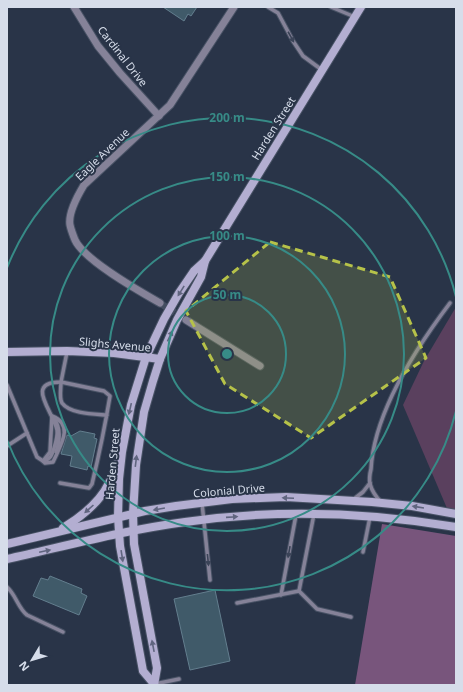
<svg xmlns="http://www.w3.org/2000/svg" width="463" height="692" viewBox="0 0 463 692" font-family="'Noto Sans',sans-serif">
  <rect width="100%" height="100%" fill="#293448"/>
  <path fill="#5a405e" d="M456,307V514L449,513L403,405L424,361Z"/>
  <path fill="#78557c" d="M382,524L456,536V685H355Z"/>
  <g fill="#405a69" stroke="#637e8e">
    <path d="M163,7H197L191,16L188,14L184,21Z"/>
    <path d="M80,431L95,434L94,438L97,439L91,467L88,466L87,470L70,466L72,456L61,454L67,435L71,436Z"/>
    <path d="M50,576L82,589L81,593L87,596L79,615L33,596L41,578L48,580Z"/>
    <path d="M215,590L230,661L190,670L174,599Z"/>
  </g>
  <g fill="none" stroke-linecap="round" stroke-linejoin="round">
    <path stroke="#434d60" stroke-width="7" stroke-dasharray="7 3.5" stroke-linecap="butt" d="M160,303L183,318"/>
    <g stroke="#485265" stroke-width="5.5">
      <g id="lane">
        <path d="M268,7L278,13L293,41L303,56L322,70"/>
        <path d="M331,7L355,17"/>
        <path d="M7,385L37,457L43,461C51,459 52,455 54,448C56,442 58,436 57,430C53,411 24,382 61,382L67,352"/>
        <path d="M52,416C75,425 60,446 53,462L45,463L43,461L50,452Z"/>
        <path d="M54,419C61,427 60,442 56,452"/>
        <path d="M7,446L27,433"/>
        <path d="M60,483L89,488L92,484C99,455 105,426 110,396L104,391L61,382C61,388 59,398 62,403C70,414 95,414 107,415"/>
        <path d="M354,499L363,492L370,483"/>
        <path d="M381,502C376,497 372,491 370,484C369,479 370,473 371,469C374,412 416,348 450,303"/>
        <path d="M202,503L210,580"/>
        <path d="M363,552L370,517"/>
        <path d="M7,587C16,595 18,608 27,615L63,632"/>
        <path d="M299,591L314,514"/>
        <path d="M299,591L317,609L351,617"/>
        <path d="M281,595L296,515"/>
        <path d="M237,603L299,591"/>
        <path d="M155,684L179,679"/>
      </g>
    </g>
    <g stroke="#485265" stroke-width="9">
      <g id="street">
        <path d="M74,7L98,46L120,73L159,116"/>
        <path d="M160,303C139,291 84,260 75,240C73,235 71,230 70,225C68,214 78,195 84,185L170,105L234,7"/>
        <path d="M186,320L260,366"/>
      </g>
    </g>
    <g stroke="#485265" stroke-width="10">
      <g id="secondary">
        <path d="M7,352L67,351L114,353L160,359"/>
        <path d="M63,528C81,517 100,502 109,483C113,476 116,467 119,460"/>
        <path d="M7,544L145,511L176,506L232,499L286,497L372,502L412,506L456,514"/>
        <path d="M7,559C66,546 125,530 185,522C275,509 367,512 456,527"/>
        <path d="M154,684L143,671L120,546L118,517L119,479L122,452L131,405L146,357L164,319L179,293L194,271L205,261L361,7"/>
        <path d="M154,685L157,668L134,544L133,514L136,465L144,412L153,381L160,359L177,320L201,277L205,261"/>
      </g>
    </g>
    <use href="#lane" stroke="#858298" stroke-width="3.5"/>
    <use href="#street" stroke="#858298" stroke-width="7"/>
    <use href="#secondary" stroke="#b3aed1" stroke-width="8"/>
  </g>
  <defs><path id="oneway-solid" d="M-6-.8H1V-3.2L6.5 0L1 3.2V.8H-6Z"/></defs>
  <g fill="#3b4458">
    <use href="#oneway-solid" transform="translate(291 37) rotate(61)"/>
    <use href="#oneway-solid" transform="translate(289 552) rotate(100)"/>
    <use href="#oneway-solid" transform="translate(208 560) rotate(84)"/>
  </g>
  <g fill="#60657f">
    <use href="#oneway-solid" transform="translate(181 291) rotate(122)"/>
    <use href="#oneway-solid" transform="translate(170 336) rotate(-65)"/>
    <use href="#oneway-solid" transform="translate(130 409) rotate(103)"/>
    <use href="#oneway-solid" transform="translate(136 461) rotate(-83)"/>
    <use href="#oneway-solid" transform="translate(288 498) rotate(-178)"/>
    <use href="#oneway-solid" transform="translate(418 507) rotate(-171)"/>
    <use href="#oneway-solid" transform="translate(89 509) rotate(138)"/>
    <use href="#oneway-solid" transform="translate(159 509) rotate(170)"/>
    <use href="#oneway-solid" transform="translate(232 517) rotate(-4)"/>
    <use href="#oneway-solid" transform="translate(45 551) rotate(-12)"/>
    <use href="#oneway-solid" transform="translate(122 556) rotate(81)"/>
    <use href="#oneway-solid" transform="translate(153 646) rotate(-101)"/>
  </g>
  <path fill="#b6c249" fill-opacity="0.2" stroke="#b6c249" stroke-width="3" stroke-dasharray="8 5" stroke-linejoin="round" d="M270,242L390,277L426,358L311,438L225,384L186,311Z"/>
  <g fill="none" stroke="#378b87" stroke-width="2">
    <circle cx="227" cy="354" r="59"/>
    <circle cx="227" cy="354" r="118"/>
    <circle cx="227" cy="354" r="177"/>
    <path d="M456 411A236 236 0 0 1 7 440M7 268A236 236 0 0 1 456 297"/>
  </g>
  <g text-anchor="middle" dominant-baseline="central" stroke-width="4" stroke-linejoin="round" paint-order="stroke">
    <g font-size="11" fill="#d6ddea" stroke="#293448">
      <text transform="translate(123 56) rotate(52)">Cardinal Drive</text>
      <text transform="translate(273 128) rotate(-58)">Harden Street</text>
      <text transform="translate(102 154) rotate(-44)">Eagle Avenue</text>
      <text transform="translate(115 344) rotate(5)">Slighs Avenue</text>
      <text transform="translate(112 464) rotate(-85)">Harden Street</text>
      <text transform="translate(229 490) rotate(-5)">Colonial Drive</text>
    </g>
  </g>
  <circle cx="227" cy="354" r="6" fill="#378b87" stroke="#293448" stroke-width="2"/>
  <g font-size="12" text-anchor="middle" font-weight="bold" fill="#378b87" stroke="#293448" stroke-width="4" stroke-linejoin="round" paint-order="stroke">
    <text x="227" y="122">200 m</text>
    <text x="227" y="181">150 m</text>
    <text x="227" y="240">100 m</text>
    <text x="227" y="299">50 m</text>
  </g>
  <rect width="463" height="692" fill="none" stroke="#d6ddea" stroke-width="16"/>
  <g transform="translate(32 660) rotate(232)" stroke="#293448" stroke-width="3" paint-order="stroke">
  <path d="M0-3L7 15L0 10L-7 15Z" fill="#d6ddea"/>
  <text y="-6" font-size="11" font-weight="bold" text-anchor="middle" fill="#d6ddea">N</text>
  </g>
</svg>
